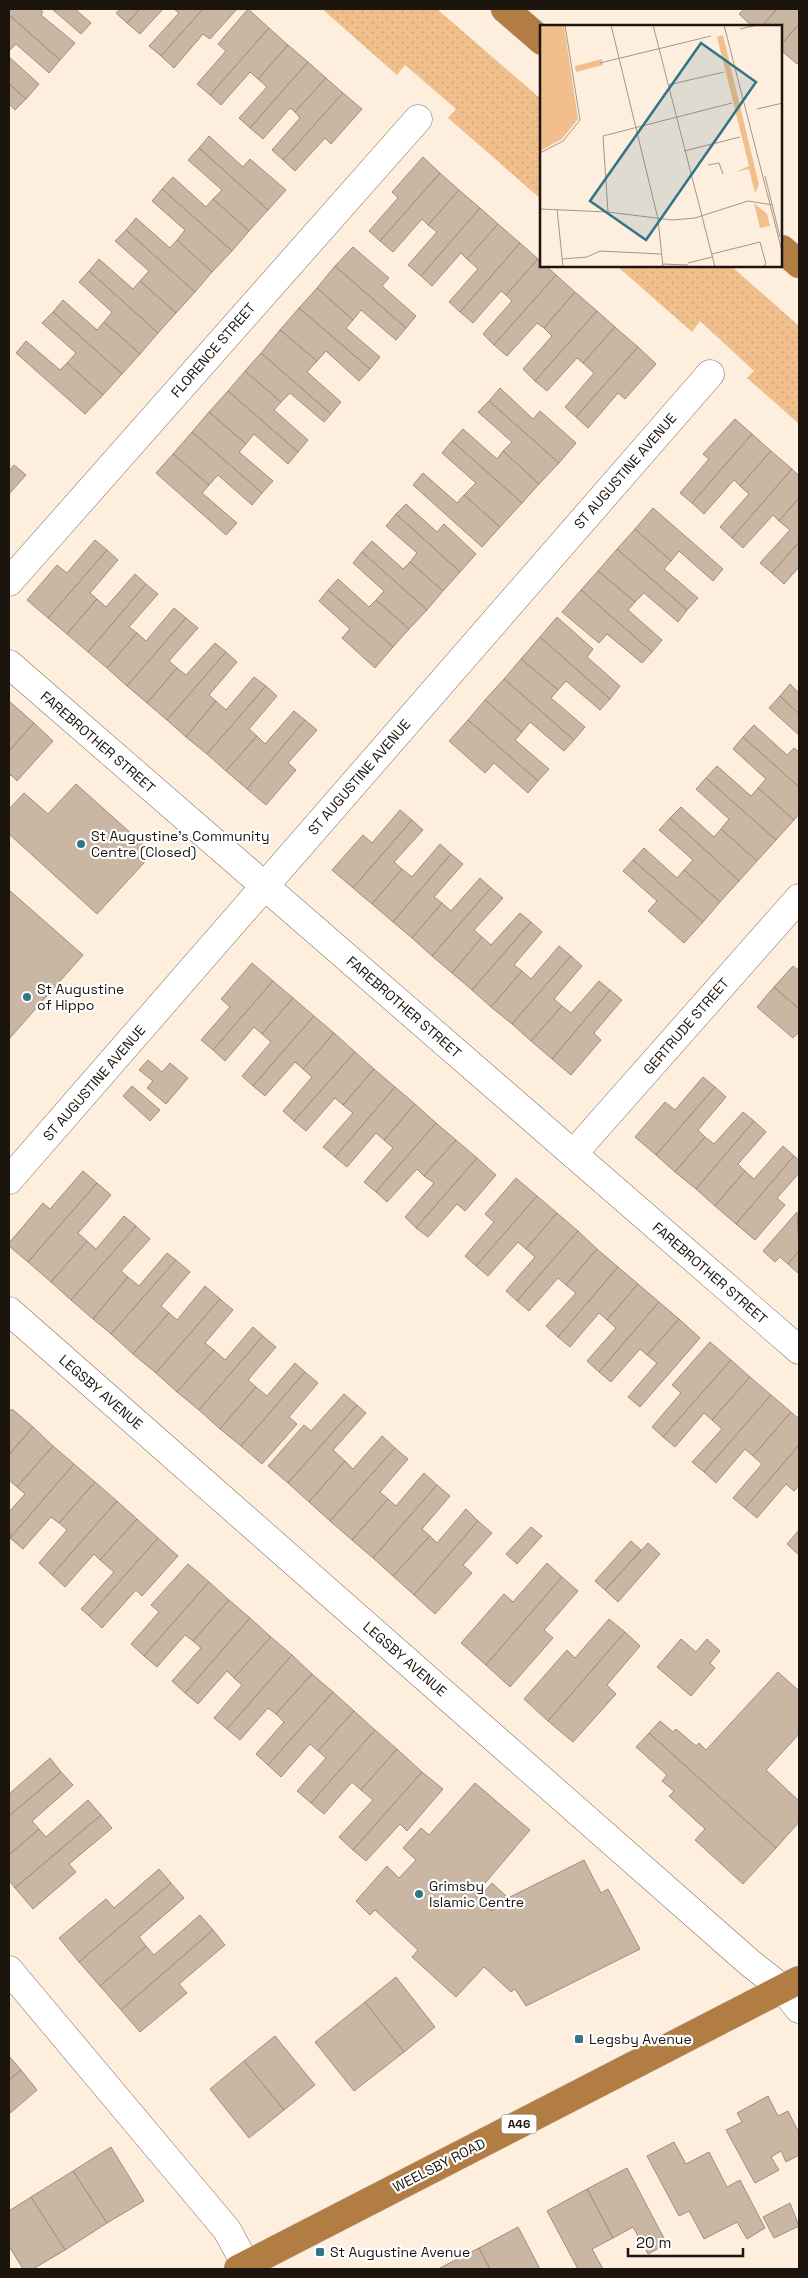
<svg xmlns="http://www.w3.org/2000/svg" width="808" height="2278" viewBox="0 0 808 2278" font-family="'Space Grotesk',sans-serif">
  <defs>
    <pattern id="grass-dots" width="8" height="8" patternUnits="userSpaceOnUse" patternTransform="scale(1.25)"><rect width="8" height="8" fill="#f1bf8c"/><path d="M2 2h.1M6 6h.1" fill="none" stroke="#cea378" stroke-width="1.8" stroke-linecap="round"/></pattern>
  </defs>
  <rect width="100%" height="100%" fill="#feeede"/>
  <g fill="url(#grass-dots)">
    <path d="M322,9H437L542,100V200L448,118L456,109L405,65L397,75Z"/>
    <path d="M617,266H731L799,326V424L747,378L754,371L700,321L692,332Z"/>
  </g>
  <g fill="#c9b6a3" stroke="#a08e7c">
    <path d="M9,9H39L43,12L41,15L75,43L60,60L9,15Z"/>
    <path d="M52,9H75L91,23L81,34Z"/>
    <path d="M121,9H140L127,23L116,13Z"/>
    <path d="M140,9H163L140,34L127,23Z"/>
    <path d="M174,9H203L161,56L149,46L179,13Z"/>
    <path d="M203,9H237L210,39L203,34L174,68L161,56Z"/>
    <path d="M248,9L269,28L210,95L197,84L226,51L218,44Z"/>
    <path d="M744,9H777L762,26H752L739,14Z"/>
    <path d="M777,9H799V24L782,44V26H762Z"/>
    <path d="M9,15L60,60L49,73L16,44L9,51Z"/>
    <path d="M799,24V61L797,64L782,51V44Z"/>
    <path d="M269,28L288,45L258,79L250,72L221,105L210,95Z"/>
    <path d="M288,45L308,62L250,128L239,118L267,87L258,79Z"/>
    <path d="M9,57L39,84L26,99L9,84Z"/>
    <path d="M308,62L326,78L295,112L290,108L263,139L250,128Z"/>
    <path d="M326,78L343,93L283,160L272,150L300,118L295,112Z"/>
    <path d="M9,84L26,99L15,110L9,104Z"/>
    <path d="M343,93L362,109L331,144L325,138L295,171L283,160Z"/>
    <path d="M209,136L243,167L250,159L286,190L268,210L199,148Z"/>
    <path d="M199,148L268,210L249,231L213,199L222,190L188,160Z"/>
    <path d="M423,157L440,173L380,241L369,231L398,198L392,192Z"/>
    <path d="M440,173L459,190L428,225L422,219L393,252L380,241Z"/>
    <path d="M173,177L206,207L213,199L249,231L232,251L162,189Z"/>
    <path d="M162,189L232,251L212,272L177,240L185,230L152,201Z"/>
    <path d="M459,190L480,208L421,276L408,265L437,232L428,225Z"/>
    <path d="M480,208L498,224L467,259L461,253L432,286L421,276Z"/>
    <path d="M136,218L170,248L177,240L212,272L195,292L126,230Z"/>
    <path d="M498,224L520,243L460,312L449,302L478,269L467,259Z"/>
    <path d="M126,230L195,292L176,313L140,281L149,271L115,241Z"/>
    <path d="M520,243L538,259L506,295L501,291L473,323L460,312Z"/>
    <path d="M353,247L389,278L382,286L416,316L406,328L335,266Z"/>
    <path d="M99,259L133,289L140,281L176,313L158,333L89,271Z"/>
    <path d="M538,259L542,262V266H546L556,275L494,345L483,334L512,301L506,295Z"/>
    <path d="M335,266L406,328L396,340L361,310L353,320L317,288Z"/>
    <path d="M89,271L158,333L140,354L104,322L112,312L79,282Z"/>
    <path d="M556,275L575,292L544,328L537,323L507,356L494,345Z"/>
    <path d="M317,288L353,320L346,328L380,357L370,369L299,308Z"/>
    <path d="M575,292L597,311L535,381L523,369L552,336L544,328Z"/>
    <path d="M63,300L97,330L104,322L140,354L122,374L53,312Z"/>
    <path d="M299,308L370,369L359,381L326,351L317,361L280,330Z"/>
    <path d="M597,311L615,327L583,363L577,358L547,391L535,381Z"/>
    <path d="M53,312L122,374L103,395L67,363L76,353L42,323Z"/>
    <path d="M615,327L638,347L576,417L565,407L594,373L583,363Z"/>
    <path d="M280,330L317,361L307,372L341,402L331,414L261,353Z"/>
    <path d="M26,341L60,370L67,363L103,395L85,414L16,353Z"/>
    <path d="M638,347L656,364L625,399L618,393L588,428L576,417Z"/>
    <path d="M261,353L331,414L324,422L290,393L281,402L245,371Z"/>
    <path d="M245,371L281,402L274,410L308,440L298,452L228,391Z"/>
    <path d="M500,388L533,419L540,411L576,443L559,463L489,401Z"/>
    <path d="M228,391L298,452L288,464L254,434L246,444L209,412Z"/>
    <path d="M489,401L559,463L539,484L503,451L512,442L478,412Z"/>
    <path d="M209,412L246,444L239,452L273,481L262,493L192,432Z"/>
    <path d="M735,419L752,434L692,503L680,493L709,459L703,454Z"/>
    <path d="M463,429L497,459L503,451L539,484L522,503L452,441Z"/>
    <path d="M192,432L262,493L252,505L218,475L209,485L173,454Z"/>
    <path d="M752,434L771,451L740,486L734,480L704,514L692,503Z"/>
    <path d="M452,441L522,503L500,527L464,495L476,483L442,453Z"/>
    <path d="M771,451L792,469L732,538L720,527L749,494L740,486Z"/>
    <path d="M173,454L209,485L202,493L237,523L226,535L156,473Z"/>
    <path d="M14,465L26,475L9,494V471Z"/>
    <path d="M792,469L799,476V498L779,521L773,515L743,548L732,538Z"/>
    <path d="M423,473L457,503L464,495L500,527L482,547L413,485Z"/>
    <path d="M799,498V542L772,573L760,563L790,530L779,521Z"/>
    <path d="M406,504L437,532L444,524L476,554L460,572L396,514Z"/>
    <path d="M653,508L723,569L713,581L679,551L671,561L635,529Z"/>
    <path d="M396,514L460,572L443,591L410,562L417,553L386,526Z"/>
    <path d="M635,529L671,561L664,569L698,598L687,610L617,549Z"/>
    <path d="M95,540L107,550L48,618L27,600L57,565L67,573Z"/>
    <path d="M372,541L403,569L410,562L443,591L427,610L362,552Z"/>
    <path d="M799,542V567L784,584L772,573Z"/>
    <path d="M617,549L687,610L678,622L644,593L635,602L598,571Z"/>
    <path d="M107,550L118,560L90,593L97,599L67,634L48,618Z"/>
    <path d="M362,552L427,610L409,629L376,600L384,591L353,563Z"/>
    <path d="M598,571L635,602L628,610L662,640L652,652L581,590Z"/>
    <path d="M135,574L146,584L88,652L67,634L97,599L106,607Z"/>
    <path d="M338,579L369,607L376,600L409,629L393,647L328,590Z"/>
    <path d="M146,584L158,594L129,627L137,633L107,668L88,652Z"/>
    <path d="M328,590L393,647L375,668L342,638L350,629L319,601Z"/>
    <path d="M581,590L652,652L642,663L607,634L599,643L562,612Z"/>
    <path d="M174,608L186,618L127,686L107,668L137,633L146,641Z"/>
    <path d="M557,617L593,649L587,657L620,686L610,699L540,637Z"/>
    <path d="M186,618L198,628L169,661L177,668L147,703L127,686Z"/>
    <path d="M540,637L610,699L600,710L566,681L558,690L521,659Z"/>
    <path d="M215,643L226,652L167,720L147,703L177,668L186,675Z"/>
    <path d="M226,652L237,662L209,695L216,701L186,737L167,720Z"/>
    <path d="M521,659L558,690L551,698L585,727L574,740L504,679Z"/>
    <path d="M254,677L266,686L207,754L186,737L216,701L226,710Z"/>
    <path d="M504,679L574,740L564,751L530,722L522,732L485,700Z"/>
    <path d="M790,684L799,693V714L780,696Z"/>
    <path d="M266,686L277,696L249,729L257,736L226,771L207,754Z"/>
    <path d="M780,696L799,714V735L769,708Z"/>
    <path d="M485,700L522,732L515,740L549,769L538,781L468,720Z"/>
    <path d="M9,701L34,723L9,751Z"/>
    <path d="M294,711L305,720L247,789L226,771L257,736L265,744Z"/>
    <path d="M305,720L317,730L288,763L296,770L266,805L247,789Z"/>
    <path d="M468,720L538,781L528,793L494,763L485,773L449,741Z"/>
    <path d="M34,723L53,741L17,781L11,775L9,777V751Z"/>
    <path d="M754,725L787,755L794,748L799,752V787L743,737Z"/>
    <path d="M743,737L799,787V814L794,820L758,788L766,779L733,749Z"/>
    <path d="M717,766L751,796L758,788L794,820L776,840L706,778Z"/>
    <path d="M706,778L776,840L757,861L721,829L729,819L696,789Z"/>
    <path d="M76,784L153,853L97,914L9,834V809L24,793L48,814Z"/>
    <path d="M681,807L714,837L721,829L757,861L739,881L670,818Z"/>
    <path d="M400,810L412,820L353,888L332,870L363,835L372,843Z"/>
    <path d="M670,818L739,881L720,902L684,870L693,860L659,830Z"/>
    <path d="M412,820L423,830L394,862L402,869L372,904L353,888Z"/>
    <path d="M440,844L451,854L393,922L372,904L402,869L412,877Z"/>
    <path d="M644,848L677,878L684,870L720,902L703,922L633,860Z"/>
    <path d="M451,854L463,864L434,897L442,903L412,938L393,922Z"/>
    <path d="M633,860L703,922L684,943L648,911L657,901L623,871Z"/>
    <path d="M480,878L491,888L432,956L412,938L442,903L451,911Z"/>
    <path d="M491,888L503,898L474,930L482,937L452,973L432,956Z"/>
    <path d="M9,890L83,955L9,1039Z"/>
    <path d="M520,913L531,922L472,990L452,973L482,937L491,945Z"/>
    <path d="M531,922L542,932L514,965L522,971L491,1007L472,990Z"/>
    <path d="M559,946L571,956L512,1024L491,1007L522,971L531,979Z"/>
    <path d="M571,956L582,966L554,999L562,1006L531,1041L512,1024Z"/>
    <path d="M252,963L273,981L213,1050L201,1040L230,1007L221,999Z"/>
    <path d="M793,966L799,971V1009L774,987Z"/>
    <path d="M273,981L293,998L262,1034L254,1027L225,1061L213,1050Z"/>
    <path d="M599,981L610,990L552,1059L531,1041L562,1006L571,1013Z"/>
    <path d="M774,987L799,1009V1032L793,1038L757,1007Z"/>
    <path d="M610,990L622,1000L594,1033L601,1040L571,1075L552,1059Z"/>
    <path d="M293,998L314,1016L253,1086L242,1076L271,1042L262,1034Z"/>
    <path d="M314,1016L334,1033L303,1069L295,1062L265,1096L253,1086Z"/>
    <path d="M334,1033L355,1052L294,1121L283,1111L312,1077L303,1069Z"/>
    <path d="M355,1052L374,1069L343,1105L335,1098L306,1131L294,1121Z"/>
    <path d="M148,1060L162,1072L170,1063L188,1078L166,1104L147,1088L153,1081L139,1070Z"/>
    <path d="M374,1069L395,1087L335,1157L323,1147L353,1113L343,1105Z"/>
    <path d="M703,1077L715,1087L656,1155L635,1137L665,1102L675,1110Z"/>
    <path d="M132,1086L160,1110L150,1121L123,1096Z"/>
    <path d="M395,1087L415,1104L384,1140L376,1133L347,1167L335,1157Z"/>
    <path d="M715,1087L726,1097L698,1130L705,1137L675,1172L656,1155Z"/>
    <path d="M415,1104L436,1123L376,1192L364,1182L393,1148L384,1140Z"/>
    <path d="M743,1112L754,1121L696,1189L675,1172L705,1137L714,1144Z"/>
    <path d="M754,1121L766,1132L738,1164L745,1171L715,1206L696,1189Z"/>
    <path d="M436,1123L456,1140L424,1176L417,1169L387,1202L376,1192Z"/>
    <path d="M456,1140L477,1158L416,1228L405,1217L434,1183L424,1176Z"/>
    <path d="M783,1146L794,1156L736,1224L715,1206L745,1171L754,1179Z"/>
    <path d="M794,1156L799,1160V1173L777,1198L785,1205L755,1240L736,1224Z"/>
    <path d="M477,1158L496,1175L465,1211L457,1204L428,1237L416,1228Z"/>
    <path d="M83,1171L97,1183L28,1262L9,1246V1243L43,1203L50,1209Z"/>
    <path d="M516,1178L537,1196L476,1266L465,1256L494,1222L485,1214Z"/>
    <path d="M97,1183L111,1195L78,1233L87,1241L51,1282L28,1262Z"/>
    <path d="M537,1196L557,1213L526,1249L518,1242L488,1276L476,1266Z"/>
    <path d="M797,1212L799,1251L788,1264L780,1257L775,1262L763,1251Z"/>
    <path d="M557,1213L578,1231L517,1301L506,1291L535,1257L526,1249Z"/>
    <path d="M124,1216L136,1226L71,1300L51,1282L87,1241L96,1249Z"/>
    <path d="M136,1226L150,1239L121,1271L128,1277L93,1319L71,1300Z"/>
    <path d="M578,1231L597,1249L566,1285L558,1278L529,1311L517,1301Z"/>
    <path d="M597,1249L618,1267L558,1337L546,1326L576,1293L566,1285Z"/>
    <path d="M799,1251V1274L788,1264Z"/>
    <path d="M167,1253L176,1260L111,1334L93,1319L128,1277L139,1286Z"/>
    <path d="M176,1260L190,1272L161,1306L169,1313L133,1354L111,1334Z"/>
    <path d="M618,1267L638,1284L607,1320L599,1313L570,1347L558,1337Z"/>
    <path d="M638,1284L659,1302L599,1372L587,1361L616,1328L607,1320Z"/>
    <path d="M205,1286L220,1299L156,1373L133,1354L169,1313L177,1320Z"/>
    <path d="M220,1299L233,1310L205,1343L214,1350L177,1392L156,1373Z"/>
    <path d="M659,1302L679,1319L647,1355L640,1349L611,1382L599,1372Z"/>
    <path d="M679,1319L700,1338L640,1407L628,1397L657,1363L647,1355Z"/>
    <path d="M253,1327L263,1336L199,1410L177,1392L214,1350L225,1360Z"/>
    <path d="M263,1336L276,1347L248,1380L256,1387L220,1429L199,1410Z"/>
    <path d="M710,1342L731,1360L663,1437L652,1427L681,1393L672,1385Z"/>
    <path d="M731,1360L750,1377L712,1420L704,1413L675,1447L663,1437Z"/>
    <path d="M295,1363L305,1372L241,1446L220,1429L256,1387L267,1396Z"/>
    <path d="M305,1372L318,1383L289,1417L297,1424L262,1464L241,1446Z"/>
    <path d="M750,1377L771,1395L704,1472L692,1462L722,1429L712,1420Z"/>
    <path d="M344,1394L357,1405L288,1483L268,1466L304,1425L311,1431Z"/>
    <path d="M771,1395L791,1412L753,1456L745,1449L716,1483L704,1472Z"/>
    <path d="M357,1405L366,1413L333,1450L345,1461L309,1502L288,1483Z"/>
    <path d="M12,1409L33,1427L9,1455V1412Z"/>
    <path d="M791,1412L799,1419V1445L745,1508L733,1498L762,1464L753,1456Z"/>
    <path d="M33,1427L53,1446L17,1487L9,1480V1455Z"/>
    <path d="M382,1436L395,1448L330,1521L309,1502L345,1461L353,1469Z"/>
    <path d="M799,1445V1485L794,1491L786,1484L757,1518L745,1508Z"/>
    <path d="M53,1446L74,1464L10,1538L9,1512L25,1494L17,1487Z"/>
    <path d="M395,1448L408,1459L380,1492L388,1499L352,1540L330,1521Z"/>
    <path d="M74,1464L95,1482L59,1523L51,1517L23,1549L10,1538Z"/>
    <path d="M424,1473L437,1485L373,1558L352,1540L388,1499L396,1506Z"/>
    <path d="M95,1482L117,1501L52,1575L39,1563L67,1530L59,1523Z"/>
    <path d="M437,1485L450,1496L422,1529L430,1536L393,1576L373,1558Z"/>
    <path d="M117,1501L137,1519L100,1560L94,1554L65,1587L52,1575Z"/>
    <path d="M466,1509L478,1521L414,1595L393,1576L430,1536L437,1543Z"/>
    <path d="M137,1519L158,1538L89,1616L81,1609L114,1572L100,1560Z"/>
    <path d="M478,1521L492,1533L463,1565L472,1573L435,1614L414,1595Z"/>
    <path d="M531,1527L542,1536L517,1564L506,1554Z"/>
    <path d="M799,1530V1555L787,1544Z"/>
    <path d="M158,1538L178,1556L142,1596L136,1590L102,1628L89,1616Z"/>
    <path d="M631,1541L641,1550L605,1590L595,1581Z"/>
    <path d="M648,1543L660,1554L618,1602L605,1590Z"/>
    <path d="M547,1563L562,1577L486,1665L461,1643L504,1594L513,1602Z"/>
    <path d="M188,1564L209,1582L144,1656L131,1644L159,1612L151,1605Z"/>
    <path d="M562,1577L578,1591L544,1630L553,1638L510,1687L486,1665Z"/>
    <path d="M209,1582L229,1600L193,1641L185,1635L157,1667L144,1656Z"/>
    <path d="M229,1600L250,1618L185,1693L172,1681L201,1648L193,1641Z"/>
    <path d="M250,1618L271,1637L234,1678L227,1671L198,1704L185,1693Z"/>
    <path d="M609,1619L625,1632L548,1721L524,1699L567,1650L575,1658Z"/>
    <path d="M625,1632L640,1646L607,1685L616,1694L573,1742L548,1721Z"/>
    <path d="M271,1637L292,1655L227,1729L214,1718L242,1685L234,1678Z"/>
    <path d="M681,1639L696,1652L707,1639L720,1651L710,1663L715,1668L691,1696L657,1667Z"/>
    <path d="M292,1655L312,1674L276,1714L268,1708L240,1740L227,1729Z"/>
    <path d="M778,1672L799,1691V1734L766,1770L799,1801V1822L776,1848L649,1733L660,1721L673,1732L676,1729L696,1746L699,1743L706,1750Z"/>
    <path d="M312,1674L333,1692L268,1765L256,1754L284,1722L276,1714Z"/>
    <path d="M333,1692L354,1711L318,1751L310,1744L281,1777L268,1765Z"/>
    <path d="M354,1711L375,1730L311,1803L297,1791L326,1758L318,1751Z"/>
    <path d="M375,1730L397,1749L361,1790L352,1782L324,1814L311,1803Z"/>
    <path d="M649,1733L776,1848L743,1884L695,1840L705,1829L669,1796L674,1791L662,1781L667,1775L636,1747Z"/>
    <path d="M397,1749L422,1772L353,1850L339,1837L373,1800L361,1790Z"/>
    <path d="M50,1758L61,1772L9,1816V1794Z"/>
    <path d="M61,1772L73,1785L32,1821L39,1829L9,1855V1816Z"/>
    <path d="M422,1772L443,1789L407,1831L400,1824L366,1861L353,1850Z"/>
    <path d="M475,1783L530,1830L475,1895L492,1911L500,1902L584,1860L601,1893L608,1889L640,1949L526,2006L515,1989L511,1992L484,1967L456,1997L412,1957L418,1950L375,1910L370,1915L356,1901L387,1866L399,1878L416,1860L403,1848L421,1828L429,1835Z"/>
    <path d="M88,1800L101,1815L15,1888L9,1880V1855L39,1829L46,1837Z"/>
    <path d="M101,1815L112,1828L69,1864L76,1872L33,1909L15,1888Z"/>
    <path d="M159,1869L171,1883L79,1962L59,1938L106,1899L114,1908Z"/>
    <path d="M171,1883L184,1898L139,1937L146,1946L100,1986L79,1962Z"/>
    <path d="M492,1883L506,1896L492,1911L479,1898Z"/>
    <path d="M200,1915L213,1930L121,2010L100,1986L146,1946L154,1955Z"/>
    <path d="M213,1930L225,1945L179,1984L187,1993L140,2032L121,2010Z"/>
    <path d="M396,1977L435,2027L404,2052L365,2002Z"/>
    <path d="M365,2002L404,2052L354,2091L315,2042Z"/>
    <path d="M275,2036L315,2085L284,2110L244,2061Z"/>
    <path d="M9,2056L21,2070L9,2080Z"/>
    <path d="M244,2061L284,2110L249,2138L210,2089Z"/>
    <path d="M21,2070L37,2090L9,2114V2080Z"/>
    <path d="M768,2096L778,2116L788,2111L799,2133V2155L786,2162L781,2151L771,2157L779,2170L755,2183L726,2130L742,2122L737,2113Z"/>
    <path d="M674,2142L686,2164L709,2152L727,2187L740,2180L765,2228L747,2239L737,2222L704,2239L689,2211L679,2216L647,2156Z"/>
    <path d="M111,2147L144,2201L107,2223L73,2171Z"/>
    <path d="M627,2168L667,2244L648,2254L633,2227L613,2238L587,2189Z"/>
    <path d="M73,2171L107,2223L65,2250L31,2197Z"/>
    <path d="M587,2189L613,2238L592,2249L603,2269H578L547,2211Z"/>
    <path d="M31,2197L65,2250L33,2269H23L9,2246V2211Z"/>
    <path d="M790,2203L799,2226L774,2238L763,2217Z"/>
    <path d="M518,2227L540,2269H490L479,2248Z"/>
    <path d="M479,2248L490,2269H438Z"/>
  </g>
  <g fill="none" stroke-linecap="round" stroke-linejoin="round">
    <g stroke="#816f5e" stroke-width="29">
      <g id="minor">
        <path d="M9,582L418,119"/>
        <path d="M9,664L799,1350"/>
        <path d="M573,1154L799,898"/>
        <path d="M9,1180L710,374"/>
        <path d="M9,1311L750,1963L783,1989L799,2009"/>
        <path d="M9,1970L227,2230L246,2265"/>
      </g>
    </g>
    <g stroke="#d6d5d4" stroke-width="29">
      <g id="highway">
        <path d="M505,9L542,41"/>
        <path d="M782,249L799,264"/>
        <path d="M238,2269L799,1980"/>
      </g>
    </g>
    <use href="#minor" stroke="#fff" stroke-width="28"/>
    <use href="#highway" stroke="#b27d43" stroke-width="28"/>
  </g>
  <g fill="#327586" stroke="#fff" stroke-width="2">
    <circle cx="81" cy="844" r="5"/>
    <circle cx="27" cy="997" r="5"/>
    <circle cx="419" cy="1894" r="5"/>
    <rect x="574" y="2034" width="10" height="10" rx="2.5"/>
    <rect x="315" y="2247" width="10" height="10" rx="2.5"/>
  </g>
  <g text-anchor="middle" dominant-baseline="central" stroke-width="4.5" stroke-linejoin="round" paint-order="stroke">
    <rect fill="#fff" stroke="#605b56" stroke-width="1" x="501.5" y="2114.5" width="35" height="19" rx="4"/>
    <g font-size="12" font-weight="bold" fill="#1c150e">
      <text x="519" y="2124">A46</text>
    </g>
    <g font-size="14" fill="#1c150e" stroke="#fff">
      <text transform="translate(213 350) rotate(-49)">FLORENCE STREET</text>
      <text transform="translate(625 471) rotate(-49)">ST AUGUSTINE AVENUE</text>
      <text transform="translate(98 742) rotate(41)">FAREBROTHER STREET</text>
      <text transform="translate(359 777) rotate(-49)">ST AUGUSTINE AVENUE</text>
      <text transform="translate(404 1007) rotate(41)">FAREBROTHER STREET</text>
      <text transform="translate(686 1026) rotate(-49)">GERTRUDE STREET</text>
      <text transform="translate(94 1083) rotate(-49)">ST AUGUSTINE AVENUE</text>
      <text transform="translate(710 1273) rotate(41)">FAREBROTHER STREET</text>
      <text transform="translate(101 1392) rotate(41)">LEGSBY AVENUE</text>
      <text transform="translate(405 1659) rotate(41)">LEGSBY AVENUE</text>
      <text transform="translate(439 2165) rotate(-27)">WEELSBY ROAD</text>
    </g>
    <g font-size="14" fill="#1c150e" stroke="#fff" text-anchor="start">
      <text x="91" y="836">St Augustine's Community<tspan x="91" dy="16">Centre (Closed)</tspan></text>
      <text x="37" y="989">St Augustine<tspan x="37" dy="16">of Hippo</tspan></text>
      <text x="429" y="1886">Grimsby<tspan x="429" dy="16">Islamic Centre</tspan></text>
      <text x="589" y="2039">Legsby Avenue</text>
      <text x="330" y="2252">St Augustine Avenue</text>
    </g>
  </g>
  <g transform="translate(540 25)">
    <rect width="242" height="242" fill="#feeede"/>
    <path d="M183,10L219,160L215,168L209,144L196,147L209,141L177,12ZM62,34L63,40L36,47L35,41Z" fill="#f1bf8c"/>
    <path d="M214,178L227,189L230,201L220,203Z" fill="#f1bf8c"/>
    <path d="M0,0H24L38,94L22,114L0,126Z" fill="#f1bf8c"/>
    <path fill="none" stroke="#a4978b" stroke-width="1" d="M71,0L118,194L123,242M113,0L175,242M184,0L243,230M200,4L217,0M60,38L171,11M128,60L184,47M217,84L243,78M144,126L200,112M0,128L23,116L40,95L25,0M168,140L179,138L183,149M225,151L240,212M0,184L68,187L132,195L155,193L208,176L233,180M17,184L23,242M68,187L63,111L192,78M172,229L220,217L226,239L222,242M22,234L47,232L60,226L121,229M148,238L172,232M122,239L148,240"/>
    <path fill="#327586" fill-opacity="0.15" stroke="#327586" stroke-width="2.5" d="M161,18L216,57L106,215L50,176Z"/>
    <rect width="242" height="242" fill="none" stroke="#1c150e" stroke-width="2.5"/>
  </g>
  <rect width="808" height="2278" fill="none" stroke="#1c150e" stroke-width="20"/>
  <path d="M628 2248v8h115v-8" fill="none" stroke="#1c150e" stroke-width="2.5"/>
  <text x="636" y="2248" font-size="15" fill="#1c150e" stroke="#ffffff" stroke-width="4" paint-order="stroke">20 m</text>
</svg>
